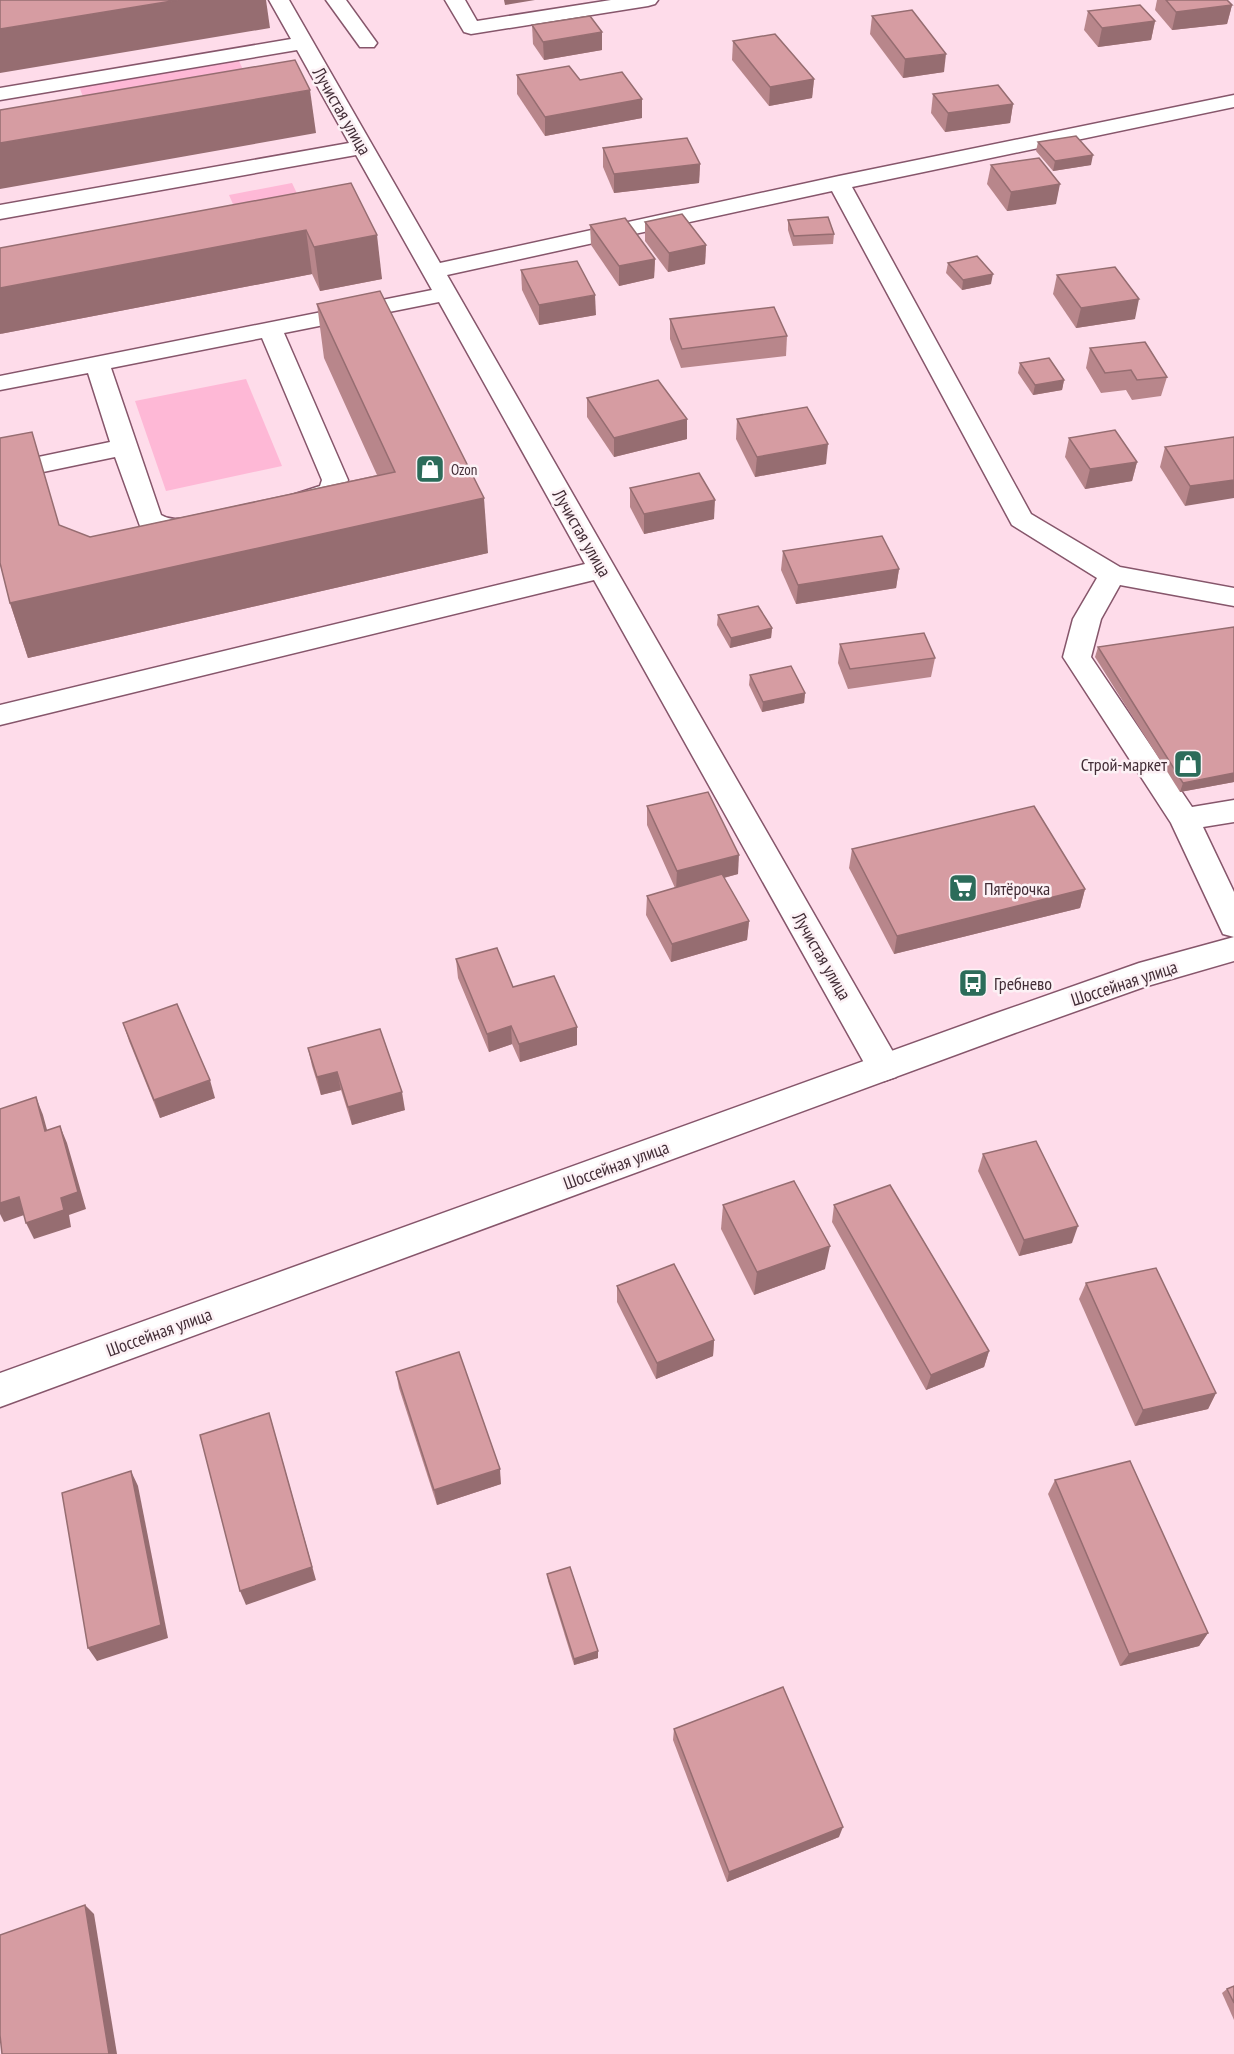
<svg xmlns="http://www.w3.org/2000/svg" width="1234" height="2054" viewBox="0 0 1234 2054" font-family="'PT Sans Narrow',sans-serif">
  <rect width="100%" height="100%" fill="#fedcea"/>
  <g fill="#feb8d6">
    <path d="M238,59L247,78L86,105L79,86Z"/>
    <path d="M292,183L303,206L239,218L229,195Z"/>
    <path d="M246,379L282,466L166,491L135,401Z"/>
  </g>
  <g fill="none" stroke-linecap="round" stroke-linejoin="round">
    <g stroke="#86566b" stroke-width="3">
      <g id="minor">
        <path d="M269,0H289L440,263L839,176L1234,95V107L852,187L1031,514L1120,567L1234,588V606L1120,585L1101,619L1091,657L1192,807L1234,800V822L1203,827L1234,892V937L1223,934L1171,823L1063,657L1073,619L1097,578L1012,525L832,191L447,275L896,1057L901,1067L896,1077L884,1081L872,1077L594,580L0,725V705L585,564L439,302L284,333L348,480C346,486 344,494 339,497C326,507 301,513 286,509L282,503L286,497L320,486L322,480L262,338L111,368L161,515C175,524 191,514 206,518L210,524L206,530C183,536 162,540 140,526L115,457L0,481V465L110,442L88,373L0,390V376L432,290L356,155L0,219V205L349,143L297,50L0,100V88L291,39Z"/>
        <path d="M326,0H346L377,43L374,47H360Z"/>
        <path d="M445,0H465L477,21L611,0H658L655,4L648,6L471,34L464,32Z"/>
      </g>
    </g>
    <g stroke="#86566b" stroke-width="3">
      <path id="major" d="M1234,937V961L1144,987L1015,1033L0,1407V1373L991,1015L1139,963Z"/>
    </g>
    <use href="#minor" fill="#fff" fill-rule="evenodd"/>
    <use href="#major" fill="#fff" fill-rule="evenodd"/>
  </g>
  <g fill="#b8868b">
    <path d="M1157,0H1227L1232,5L1227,24L1172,30L1155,10Z"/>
    <path d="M1088,11L1155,21L1151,40L1098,47L1084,30Z"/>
    <path d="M872,16L944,72L903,78L870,34Z"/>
    <path d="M532,25L602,50L544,60L533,44Z"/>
    <path d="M733,41L814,79L812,98L769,106L732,60Z"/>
    <path d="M517,75L642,99V118L545,136L517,94Z"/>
    <path d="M933,94L1013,104L1010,123L945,132L931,113Z"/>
    <path d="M1038,142L1091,165L1053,171L1036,151Z"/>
    <path d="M603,148L700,164L699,183L614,193L603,167Z"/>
    <path d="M991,165L1056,204L1007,211L987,184Z"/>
    <path d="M351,183L382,279L320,291L312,274L0,334Z"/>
    <path d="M788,220L834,234L833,244L793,246L788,230Z"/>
    <path d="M645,222L706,245L705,264L668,272L645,241Z"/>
    <path d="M590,225L655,259L654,278L619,286L591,245Z"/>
    <path d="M948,263L991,284L962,290L946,273Z"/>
    <path d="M521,270L596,315L539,325L522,290Z"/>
    <path d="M1057,275L1135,319L1076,328L1053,294Z"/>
    <path d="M317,304L488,553L28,658L10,603L59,525L90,537L377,475L324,358Z"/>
    <path d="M670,319L787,336L786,356L681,368L670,339Z"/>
    <path d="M1090,348L1167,377L1161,396L1132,400L1126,390L1101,393L1086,368Z"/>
    <path d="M1020,363L1064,380L1062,390L1033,395L1018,373Z"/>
    <path d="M587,398L687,439L614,457L587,417Z"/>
    <path d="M737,419L826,464L755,477L736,439Z"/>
    <path d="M1234,437L1185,506L1160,467L1165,447Z"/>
    <path d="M1069,438L1137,462L1132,481L1085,489L1065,457Z"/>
    <path d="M630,488L714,519L644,534L630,507Z"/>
    <path d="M783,551L899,569L896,588L796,604L781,570Z"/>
    <path d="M718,615L772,628L771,638L730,648L717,625Z"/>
    <path d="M1234,627V782L1180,792L1095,657L1098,647Z"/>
    <path d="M840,644L935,658L931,677L848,689L838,663Z"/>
    <path d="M750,675L805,693L804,703L762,712L749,685Z"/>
    <path d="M647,806L738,874L724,878L749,921L747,940L671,962L646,915L647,896L675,888L647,825Z"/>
    <path d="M852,849L1085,889L1080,908L894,954L849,868Z"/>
    <path d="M456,959L513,987L577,1027V1045L520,1062L512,1044L489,1052L458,978Z"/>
    <path d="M123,1023L215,1098L160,1118L129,1041Z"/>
    <path d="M308,1048L405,1110L352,1125L341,1090L321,1095L312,1066Z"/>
    <path d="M983,1154L1072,1243L1019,1256L978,1171Z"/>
    <path d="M723,1205L825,1269L754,1295L721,1229Z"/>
    <path d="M834,1205L989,1351L984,1367L926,1390L832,1222Z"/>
    <path d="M1086,1283L1216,1393L1208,1409L1135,1426L1079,1299Z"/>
    <path d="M617,1286L714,1340L713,1356L656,1379L617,1302Z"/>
    <path d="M396,1372L501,1484L437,1505L399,1388Z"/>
    <path d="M1055,1480L1208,1633L1199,1646L1120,1666L1048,1494Z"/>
    <path d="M547,1574L598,1658L574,1665L548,1581Z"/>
    <path d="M674,1729L839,1837L727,1882L673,1740Z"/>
    <path d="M1234,1986V2020L1222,1993L1227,1989Z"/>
  </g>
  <g fill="#966d71">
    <path d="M178,0H266L270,28L0,73V29Z"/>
    <path d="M504,0H535L505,5Z"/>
    <path d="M1232,5L1227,24L1172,30L1176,12Z"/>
    <path d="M1155,21L1151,40L1098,47L1102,28Z"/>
    <path d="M602,32V50L544,60L543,42Z"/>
    <path d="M946,54L944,72L903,78L905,59Z"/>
    <path d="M814,79L812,98L769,106L770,87Z"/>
    <path d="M310,90L316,133L0,189V143Z"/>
    <path d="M642,99V118L545,136V117Z"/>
    <path d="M1013,104L1010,123L945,132L948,113Z"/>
    <path d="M1093,155L1091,165L1053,171L1055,161Z"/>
    <path d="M700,164L699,183L614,193V174Z"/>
    <path d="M1060,184L1056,204L1007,211L1011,192Z"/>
    <path d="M306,230L312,274L0,334V288Z"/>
    <path d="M377,235L382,279L320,291L314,247Z"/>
    <path d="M706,245L705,264L668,272L669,253Z"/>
    <path d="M655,259L654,278L619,286V266Z"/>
    <path d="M993,274L991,284L962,290L963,280Z"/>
    <path d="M595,295L596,315L539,325V305Z"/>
    <path d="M1139,299L1135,319L1076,328L1081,308Z"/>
    <path d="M1064,380L1062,390L1033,395L1035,385Z"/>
    <path d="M687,419V439L614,457V438Z"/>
    <path d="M828,444L826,464L755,477L757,457Z"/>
    <path d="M1137,462L1132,481L1085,489L1090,469Z"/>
    <path d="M1234,480V498L1185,506L1190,486Z"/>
    <path d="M484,498L488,553L28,658L10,603Z"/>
    <path d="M715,500L714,519L644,534V514Z"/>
    <path d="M899,569L896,588L796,604L798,585Z"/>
    <path d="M772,628L771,638L730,648L731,638Z"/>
    <path d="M805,693L804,703L762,712L763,702Z"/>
    <path d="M1234,773V782L1180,792L1183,783Z"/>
    <path d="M739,855L738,874L676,890L677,871Z"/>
    <path d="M1085,889L1080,908L894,954L897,936Z"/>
    <path d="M749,921L747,940L671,962L672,944Z"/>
    <path d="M511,1026L512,1044L489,1052L487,1034Z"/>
    <path d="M577,1027V1045L520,1062L519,1044Z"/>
    <path d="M337,1072L341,1090L321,1095L317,1077Z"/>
    <path d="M210,1080L215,1098L160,1118L154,1100Z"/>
    <path d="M402,1092L405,1110L352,1125L348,1107Z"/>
    <path d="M36,1097L43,1115L52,1148L45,1131Z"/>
    <path d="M60,1126L67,1143L86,1209L69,1215L71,1227L34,1239L26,1223L61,1198Z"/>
    <path d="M19,1197L27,1214L4,1222L0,1214V1203Z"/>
    <path d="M1078,1226L1072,1243L1019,1256L1024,1240Z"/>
    <path d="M830,1246L825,1269L754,1295L757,1272Z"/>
    <path d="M714,1340L713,1356L656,1379L657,1363Z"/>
    <path d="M989,1351L984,1367L926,1390L931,1375Z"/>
    <path d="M1216,1393L1208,1409L1135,1426L1143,1410Z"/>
    <path d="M269,1413L316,1580L246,1605L240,1591Z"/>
    <path d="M500,1469L501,1484L437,1505L434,1490Z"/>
    <path d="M131,1471L138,1486L168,1638L97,1661L88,1648Z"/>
    <path d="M1208,1633L1199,1646L1120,1666L1129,1654Z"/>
    <path d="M598,1651V1658L574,1665V1659Z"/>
    <path d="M843,1827L839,1837L727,1882L729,1872Z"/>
    <path d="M85,1905L94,1914L117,2054H109Z"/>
  </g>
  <g fill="#d69ca2" stroke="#966d71" stroke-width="1.5">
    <path d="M0,0H178L0,29Z"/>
    <path d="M1166,0H1227L1232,5L1176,12Z"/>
    <path d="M1140,5L1155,21L1102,28L1088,11Z"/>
    <path d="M912,10L946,54L905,59L872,16Z"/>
    <path d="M590,16L602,32L543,42L532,25Z"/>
    <path d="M775,34L814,79L770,87L733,41Z"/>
    <path d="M295,60L310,90L0,143V110Z"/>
    <path d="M569,66L580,80L622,72L642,99L545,117L517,75Z"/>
    <path d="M998,85L1013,104L948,113L933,94Z"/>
    <path d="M1076,136L1093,155L1055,161L1038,142Z"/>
    <path d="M687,138L700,164L614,174L603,148Z"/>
    <path d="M1039,158L1060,184L1011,192L991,165Z"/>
    <path d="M351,183L377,235L314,247L306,230L0,288V248Z"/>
    <path d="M682,214L706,245L669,253L645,222Z"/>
    <path d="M828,217L834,234L794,236L788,220Z"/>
    <path d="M625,218L655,259L619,266L590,225Z"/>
    <path d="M977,256L993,274L963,280L948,263Z"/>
    <path d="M577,261L595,295L539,305L521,270Z"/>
    <path d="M1115,267L1139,299L1081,308L1057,275Z"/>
    <path d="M380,291L484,498L10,603L0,563V438L32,432L59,525L90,537L395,472L317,304Z"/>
    <path d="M774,307L787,336L682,349L670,319Z"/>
    <path d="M1145,342L1167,377L1137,380L1131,370L1105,373L1090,348Z"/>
    <path d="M1049,358L1064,380L1035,385L1020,363Z"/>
    <path d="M658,380L687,419L614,438L587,398Z"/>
    <path d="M807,407L828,444L757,457L737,419Z"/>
    <path d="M1115,430L1137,462L1090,469L1069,438Z"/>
    <path d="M1234,437V480L1190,486L1165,447Z"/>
    <path d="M699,473L715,500L644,514L630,488Z"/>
    <path d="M882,536L899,569L798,585L783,551Z"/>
    <path d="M758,606L772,628L731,638L718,615Z"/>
    <path d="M1234,627V773L1183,783L1098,647Z"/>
    <path d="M924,633L935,658L850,669L840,644Z"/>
    <path d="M791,666L805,693L763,702L750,675Z"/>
    <path d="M708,792L739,855L677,871L647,806Z"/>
    <path d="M1034,806L1085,889L897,936L852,849Z"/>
    <path d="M722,874L749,921L672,944L647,896Z"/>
    <path d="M497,948L513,987L554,976L577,1027L519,1044L511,1026L487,1034L456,959Z"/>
    <path d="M177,1004L210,1080L154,1100L123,1023Z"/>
    <path d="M380,1029L402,1092L348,1107L337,1072L317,1077L308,1048Z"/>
    <path d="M36,1097L45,1131L60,1126L78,1192L61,1198L64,1210L26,1223L19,1197L0,1203V1109Z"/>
    <path d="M1036,1141L1078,1226L1024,1240L983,1154Z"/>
    <path d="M794,1181L830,1246L757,1272L723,1205Z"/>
    <path d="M890,1185L989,1351L931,1375L834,1205Z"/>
    <path d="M674,1264L714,1340L657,1363L617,1286Z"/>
    <path d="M1156,1268L1216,1393L1143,1410L1086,1283Z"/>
    <path d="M459,1352L500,1469L434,1490L396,1372Z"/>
    <path d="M269,1413L312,1567L240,1591L200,1435Z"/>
    <path d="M1130,1461L1208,1633L1129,1654L1055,1480Z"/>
    <path d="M131,1471L161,1625L88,1648L62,1493Z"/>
    <path d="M570,1567L598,1651L574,1659L547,1574Z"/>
    <path d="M783,1687L843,1827L729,1872L674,1729Z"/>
    <path d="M85,1905L109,2054H2L0,2035V1935Z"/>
    <path d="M1234,1986V2003L1227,1989Z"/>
  </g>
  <defs>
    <g id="shop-square" transform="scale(1.5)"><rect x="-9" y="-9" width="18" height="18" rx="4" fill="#2c6c5a" stroke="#fcf1f5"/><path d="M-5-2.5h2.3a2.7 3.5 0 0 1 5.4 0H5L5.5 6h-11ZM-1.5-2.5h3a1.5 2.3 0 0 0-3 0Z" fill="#fff"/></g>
    <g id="supermarket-square" transform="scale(1.5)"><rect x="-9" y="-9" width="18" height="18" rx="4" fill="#2c6c5a" stroke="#fcf1f5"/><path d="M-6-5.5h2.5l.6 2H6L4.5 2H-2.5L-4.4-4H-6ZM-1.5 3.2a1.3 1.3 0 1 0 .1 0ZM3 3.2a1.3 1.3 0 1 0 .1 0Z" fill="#fff"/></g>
    <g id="bus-square" transform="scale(1.5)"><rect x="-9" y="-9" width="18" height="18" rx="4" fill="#2c6c5a" stroke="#fcf1f5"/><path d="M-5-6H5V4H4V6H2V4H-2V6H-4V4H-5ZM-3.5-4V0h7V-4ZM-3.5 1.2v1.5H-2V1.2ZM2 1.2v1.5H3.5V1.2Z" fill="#fff"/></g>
  </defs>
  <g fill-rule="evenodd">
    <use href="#shop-square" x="430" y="469"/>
    <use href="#shop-square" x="1188" y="764"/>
    <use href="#supermarket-square" x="963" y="888"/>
    <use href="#bus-square" x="973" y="983"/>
  </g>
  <g text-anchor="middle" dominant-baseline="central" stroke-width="5" stroke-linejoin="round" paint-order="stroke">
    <g font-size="15" fill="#422d36" stroke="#fcf1f5" text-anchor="start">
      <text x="451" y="469">Ozon</text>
    </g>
    <g font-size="18" fill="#422d36" stroke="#fcf1f5">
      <text transform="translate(342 111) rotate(60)">Лучистая улица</text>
      <text transform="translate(582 533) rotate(60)">Лучистая улица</text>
      <text transform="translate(822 956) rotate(60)">Лучистая улица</text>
      <text transform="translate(1124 983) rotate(-18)">Шоссейная улица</text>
      <text transform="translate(616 1165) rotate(-20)">Шоссейная улица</text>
      <text transform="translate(159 1332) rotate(-20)">Шоссейная улица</text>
    </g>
    <g font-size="18" fill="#422d36" stroke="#fcf1f5" text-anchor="start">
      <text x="1167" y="764" text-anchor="end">Строй-маркет</text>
      <text x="984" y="888">Пятёрочка</text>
      <text x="994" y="983">Гребнево</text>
    </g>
  </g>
</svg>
